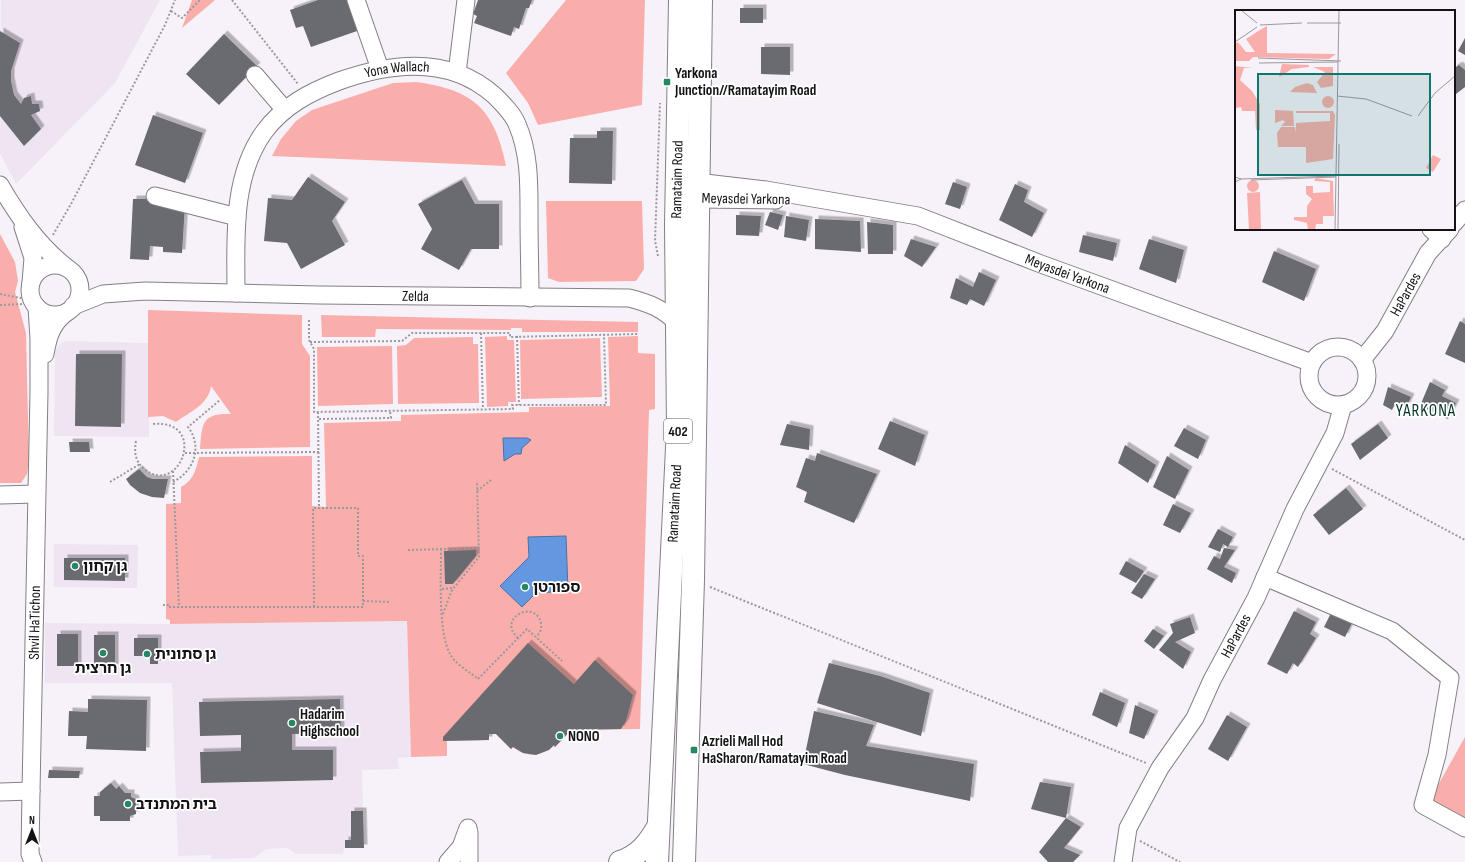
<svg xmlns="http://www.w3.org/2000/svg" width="1465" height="862" viewBox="0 0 1465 862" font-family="'Sofia Sans Condensed','Noto Sans Hebrew',sans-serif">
  <defs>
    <filter id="shadow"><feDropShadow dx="3.5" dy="-3.5" stdDeviation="0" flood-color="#0004"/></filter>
  </defs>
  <rect width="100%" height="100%" fill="#f7f2f9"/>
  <g fill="#efe4f1">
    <path d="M1,0H160L115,83L16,184L0,153Z"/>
    <path d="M67,341L148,343L149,437L54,436L55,351L61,343Z"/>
    <path d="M54,544L138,545L137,588L54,587Z"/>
    <path d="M407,621L411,757L398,758L399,769L362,770L364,848H344L343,854H296L287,848L266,849L254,858L212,859L210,855L178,856L172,683H45V623L170,624Z"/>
  </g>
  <g fill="#faaeab">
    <path d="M192,0H215L182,28Z"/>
    <path d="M566,0H645L642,105L538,125L528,103L506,73Z"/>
    <path d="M416,82C473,90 494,108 506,166L272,156L281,139L296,121L312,110L393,83Z"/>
    <path d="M546,201H642L644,269L636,281L559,282L548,278Z"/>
    <path d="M0,234L15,262L18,281L15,292L26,333L29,459L27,474L21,483H0Z"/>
    <path d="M148,310L302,315V344L310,356V447L200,449C202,423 202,413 231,414L211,386C209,404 190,412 176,422L163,416L148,417Z"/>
    <path d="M321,315L638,322V332H522V328H511V330L376,329L375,337H322Z"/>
    <path d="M507,336V340H514L516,402H508V406L487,407L485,337Z"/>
    <path d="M638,336V353L655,354V409L649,410L640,729L571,730L555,747L553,745C542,757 526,758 513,747L511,749L496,734H489V740L447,741V756L411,757L407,621L170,624V620L166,619V504L181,503V487C193,481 196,470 199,457L312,456V506L326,507L324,423L401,421V415L529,412V407L610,406L608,337Z"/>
    <path d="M473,337V344H478L479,403L398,404L397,346L406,345L414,338Z"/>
    <path d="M600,338L602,397L521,399L520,340Z"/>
    <path d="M392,346L393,404L318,406L317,347Z"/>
    <path d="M1465,737V823L1428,803Z"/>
  </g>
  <g fill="#6398e1" stroke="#4b70a4">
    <path d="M503,438H527L531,440L522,448L521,454H515L504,461Z"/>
    <path d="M566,536L568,591L536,593L522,607L500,586L529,557L528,537Z"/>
  </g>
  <g fill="#6a6a71" filter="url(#shadow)">
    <path d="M318,0H349L360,30L311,47L303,26L296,28L290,10Z"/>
    <path d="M478,0H532L529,8H526L519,29L514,27L511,36L474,23L477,16L473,14Z"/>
    <rect x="740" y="8" width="23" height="15"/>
    <path d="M0,31L20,43L11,71V81L14,95L21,104L24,98L31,96L32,104H39L40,111L31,115L41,129L24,146L0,116Z"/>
    <path d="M224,34L257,66L219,105L186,74Z"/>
    <path d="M1465,38V55L1458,51Z"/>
    <path d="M761,47H790V75L761,74Z"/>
    <path d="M1459,65L1465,70V87L1456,94L1454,92V68Z"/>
    <path d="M153,115L203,133L185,183L135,165Z"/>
    <path d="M597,131H613L612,184L569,183L570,138H597Z"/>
    <path d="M308,177L345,202L332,221L345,245L301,269L287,243L264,241L268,198L292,200Z"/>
    <path d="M462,180L475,204H499V249H471L459,270L421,249L432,229L418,204Z"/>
    <path d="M953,182L967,187L960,209L945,204Z"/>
    <path d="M1015,184L1028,190L1024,202L1044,213L1032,237L999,220Z"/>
    <path d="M133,199H150V203L185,205L182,253L163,252V247L150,246L149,260L130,259Z"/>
    <path d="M770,212L783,215L778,230L765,225Z"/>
    <path d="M736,215L761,216L759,236L736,235Z"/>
    <path d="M786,216L809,220L806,241L784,237Z"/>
    <path d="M815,219L860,221L861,252L815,249Z"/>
    <path d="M867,222L893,225V254H868Z"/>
    <path d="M1083,235L1117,243L1113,261L1079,252Z"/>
    <path d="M911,239L936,247L922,267L904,256Z"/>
    <path d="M1149,239L1184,250L1176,283L1139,269Z"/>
    <path d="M1274,251L1316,269L1304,301L1262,282Z"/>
    <path d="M979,272L996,280L984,306L970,299L967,305L950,298L956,278L973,287Z"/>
    <path d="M1460,321L1465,324V363L1445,354Z"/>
    <path d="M76,354H122L121,427L75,426Z"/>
    <path d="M1430,382L1445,390L1442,396L1456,403L1448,419L1420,406Z"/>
    <path d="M1388,387L1411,397L1407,406L1396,402L1392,410L1383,405Z"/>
    <path d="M890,421L925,435L915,466L878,449Z"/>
    <path d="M787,424L810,429L809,450L780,445Z"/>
    <path d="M1378,424L1388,438L1360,460L1351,444Z"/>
    <path d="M1184,428L1206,440L1198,459L1174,446Z"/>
    <path d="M69,442H89L90,452H70Z"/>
    <path d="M1125,445L1156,465L1148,483L1118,463Z"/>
    <path d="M817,453L877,474L854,523L804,502L807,492L796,487L806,458L815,461Z"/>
    <path d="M1167,456L1189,470L1175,499L1153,487Z"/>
    <path d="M139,469L147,477L153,479H168L164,498L152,497L140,493L130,485L126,479Z"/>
    <path d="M1346,488L1363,509L1329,535L1313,515Z"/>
    <path d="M1173,504L1191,513L1180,533L1163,525Z"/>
    <path d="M1218,529L1233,537L1228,547L1223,544L1220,552L1208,547Z"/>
    <path d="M1224,548L1235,550L1224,567L1236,573L1232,583L1207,569L1214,556L1220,559Z"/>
    <path d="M476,550V556L453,584H445L444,551Z"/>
    <path d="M64,558H125V581L64,580Z"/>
    <path d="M1126,561L1144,571L1136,583L1119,574Z"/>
    <path d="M1144,574L1155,579L1142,599L1131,593Z"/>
    <path d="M1294,611L1316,622L1310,634L1316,638L1298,667L1293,663L1287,674L1267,664Z"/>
    <path d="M1331,613L1352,623L1345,637L1324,627Z"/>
    <path d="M1190,617L1195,633L1175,642L1191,652L1183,669L1159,650L1173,633L1170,624Z"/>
    <path d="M1153,629L1164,636L1154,649L1144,641Z"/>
    <rect x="57" y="634" width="21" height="32"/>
    <rect x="94" y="635" width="21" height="33"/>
    <path d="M134,638H158V664H150V656H134Z"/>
    <path d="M528,643L574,684L595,660L633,695L626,721L621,729L571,730L555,747L554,745L549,750L536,755L523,753L513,747L511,749L496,734H489V740L443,741V737Z"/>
    <path d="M829,663L880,676L930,693L921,736L817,703Z"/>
    <path d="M1100,692L1125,703L1117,727L1092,715Z"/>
    <path d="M88,699L147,700L146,751L86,749L87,736H68L69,711L88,712Z"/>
    <path d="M340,699L341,733L292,734V750H333V780L201,783L200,752L241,751V735L200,736L199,702Z"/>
    <path d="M1135,705L1155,714L1144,739L1129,733Z"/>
    <path d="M814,711L874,725L866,746L974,764L970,801L845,775L803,764Z"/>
    <path d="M1227,715L1247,727L1228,761L1208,749Z"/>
    <path d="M49,770L80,771L79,778H48Z"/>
    <path d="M1040,782L1071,787L1066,818L1031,809Z"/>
    <path d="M111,783L116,789L119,786L125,793H131V797L136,799V814L130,816V821H100V816H94V796H100V792Z"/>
    <path d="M351,811H363L364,848H345V840H351Z"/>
    <path d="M1066,818L1081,827L1064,848L1080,855L1073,862H1048L1039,852Z"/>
  </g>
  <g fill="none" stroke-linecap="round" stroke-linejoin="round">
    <g stroke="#847f85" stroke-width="19">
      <g id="minor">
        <path d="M356,0L380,69"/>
        <path d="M457,73L466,0"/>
        <path d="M255,75L285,110"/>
        <path d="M0,185C18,216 38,245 66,267"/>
        <path id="s1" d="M687,188L697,183H705L766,190L918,216L1041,264L1312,363"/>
        <path d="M155,196L237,217"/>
        <path d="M687,196L697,199L776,200"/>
        <path d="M1454,223L1465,210"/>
        <path d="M23,227L33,258L31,283"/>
        <path d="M1431,229L1442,239"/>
        <circle cx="55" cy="290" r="25"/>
        <path id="s2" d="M236,293C236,240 231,178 264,132C283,106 310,92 339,81C392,62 451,56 495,96C503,104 513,114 517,124C530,154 529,186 529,218C529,245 530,272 530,298"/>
        <path id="s3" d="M73,306L103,294L145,291L319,295L629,298C649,303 664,309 678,324"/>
        <circle cx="1338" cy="376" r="29"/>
        <path d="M45,354C48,336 52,323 67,312"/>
        <path id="s4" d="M1362,360L1385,331L1428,253L1450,229"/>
        <path d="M0,495L36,494"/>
        <path d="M1265,577L1392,631L1450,678L1437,755L1423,805L1465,828"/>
        <path d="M0,792L31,791"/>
        <path d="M469,832V862"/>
        <path id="s5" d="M33,862L30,854L31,791L39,392V339L37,307"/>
        <path d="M448,862L461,847L468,828"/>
        <path id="s6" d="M1123,862L1128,828L1160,768L1195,718L1212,680L1256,598L1295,509L1335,433L1343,405"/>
      </g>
    </g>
    <g stroke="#847f85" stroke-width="24">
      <g id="major">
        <path d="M620,862C639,856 649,843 658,827"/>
        <path id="s7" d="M657,862L678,427L676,225L680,0"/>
        <path d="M684,862L693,580L701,0"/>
      </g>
    </g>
    <g stroke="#9c999e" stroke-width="2" stroke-dasharray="2 2" stroke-linecap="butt">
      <path d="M232,0L298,84"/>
      <path d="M171,11L182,18L200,0"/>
      <path d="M53,235L71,204L165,25L175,0"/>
      <path d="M658,256L655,241L660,103"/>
      <path d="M0,294L26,299"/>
      <path d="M0,305L23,304"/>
      <path d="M309,320V340L314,349V412L513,409L512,405H606L604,335"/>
      <path d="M481,333L483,409"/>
      <path d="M517,336L519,405"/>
      <path d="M310,342L402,341L412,333H510V337L638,334"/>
      <path d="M318,412L319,508"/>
      <path d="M319,419L391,418L390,411"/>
      <path d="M136,441C134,452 135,461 144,469C180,498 209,419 153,424"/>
      <path d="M185,453L319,452"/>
      <path d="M1332,469L1465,540"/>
      <path d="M173,471L179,607"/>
      <path d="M110,482L140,464"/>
      <path d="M173,482C194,471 203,447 188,427L220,400"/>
      <path d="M477,491L491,480"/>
      <path d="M441,549C441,576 438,632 450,654C455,664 470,672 478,679L527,629L562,661"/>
      <path d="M408,550L479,548"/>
      <path d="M710,587L1146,763"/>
      <path d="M442,589L453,588"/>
      <path d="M363,601L391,602"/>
      <path d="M163,605H168V607H363V556H358V508H313L314,606"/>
      <path d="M443,614L452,590L479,557L477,481"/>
      <path d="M518,638C496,619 535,598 541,623C542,629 540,633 536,637"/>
      <path d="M1140,841L1180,862"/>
    </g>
    <use href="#minor" stroke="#fff" stroke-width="17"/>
    <use href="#major" stroke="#fff" stroke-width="22"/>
  </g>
  <g fill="#258862" stroke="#fff" stroke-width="1.5">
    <rect x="663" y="78" width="8" height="8" rx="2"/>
    <circle cx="75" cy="566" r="4"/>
    <circle cx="525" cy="587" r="4"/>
    <circle cx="103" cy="653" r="4"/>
    <circle cx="147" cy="654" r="4"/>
    <circle cx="292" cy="723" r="4"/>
    <circle cx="560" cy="736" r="4"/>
    <rect x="690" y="746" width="8" height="8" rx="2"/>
    <circle cx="128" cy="804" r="4"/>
  </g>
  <g text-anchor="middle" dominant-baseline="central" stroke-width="3.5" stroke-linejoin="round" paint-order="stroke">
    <rect fill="#fff" stroke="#5a595b" stroke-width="1" x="664" y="419" width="28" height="24" rx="3"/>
    <g font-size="14" font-weight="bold" fill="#141215">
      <text x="678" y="431">402</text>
    </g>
    <g font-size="15" fill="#141215" stroke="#fff">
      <text stroke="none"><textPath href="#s2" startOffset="318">Yona Wallach</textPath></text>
      <text stroke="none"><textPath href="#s7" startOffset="683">Ramataim Road</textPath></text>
      <text transform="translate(746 199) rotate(1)">Meyasdei Yarkona</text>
      <text stroke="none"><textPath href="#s1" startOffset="395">Meyasdei Yarkona</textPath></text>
      <text stroke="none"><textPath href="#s4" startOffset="79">HaPardes</textPath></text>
      <text stroke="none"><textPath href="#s3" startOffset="345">Zelda</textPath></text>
      <text stroke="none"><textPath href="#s7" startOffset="359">Ramataim Road</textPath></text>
      <text stroke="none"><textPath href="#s5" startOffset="240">Shvil HaTichon</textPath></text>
      <text stroke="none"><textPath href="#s6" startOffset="255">HaPardes</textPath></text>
    </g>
    <g font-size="15" font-weight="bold" fill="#141215" stroke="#fff" text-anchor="start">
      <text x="675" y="73">Yarkona<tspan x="675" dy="17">Junction//Ramatayim Road</tspan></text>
      <text x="83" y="566">גן קחון</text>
      <text x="533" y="587">ספורטן</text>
      <text x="155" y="654">גן סתונית</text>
      <text x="103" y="668" text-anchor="middle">גן חרצית</text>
      <text x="300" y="714">Hadarim<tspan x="300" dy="17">Highschool</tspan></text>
      <text x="568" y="736">NONO</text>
      <text x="702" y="741">Azrieli Mall Hod<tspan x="702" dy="17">HaSharon/Ramatayim Road</tspan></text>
      <text x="136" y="804">בית המתנדב</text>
    </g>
    <g font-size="17" letter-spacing="1" fill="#043523" stroke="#fff">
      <text x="1426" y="411">YARKONA</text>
    </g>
  </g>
  <g transform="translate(1235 10)">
    <rect width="220" height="220" fill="#f7f2f9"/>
    <path d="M32,16V43L101,44L94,49L18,47L14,51H0V34L3,32L11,42H20L11,29L25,20H31H25ZM47,54L74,55V57L57,59L44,67ZM0,56L18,58H9L5,70L17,81L25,94V120H21L20,101H7L6,97L0,98ZM78,57H98V76L86,78L82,72L90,62ZM72,73L78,75L82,83L55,82L60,77ZM87 92a6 6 0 1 1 12 0a6 6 0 1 1-12 0ZM40,100L58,101L59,116H46L50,112L48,110L40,113ZM61,101H98L100,105L98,149L71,153V137H43L42,123L46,117H60L61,123V113L95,111V103H61ZM198,145L206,149L198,162L191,158ZM81,168L98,171L99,206H88V214H81L80,220H73L72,213L59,210V207H72V196L77,189L71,184V176H78V183L95,182V172L79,171ZM12 176a6 6 0 1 1 12 0a6 6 0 1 1-12 0ZM25,182L26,220H14L12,183Z" fill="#faaeab"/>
    <path fill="none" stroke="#9c989e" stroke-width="1" d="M6,0L22,13M72,13H106M25,15L67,13M0,32L22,17M23,48L106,51M24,53L103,52M102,86L131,89L177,106M183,106L200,83L220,66M0,167L6,169L0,172M5,169L101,166M16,170L101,167M100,220L104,0M103,220L104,134"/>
    <path fill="#0f766e" fill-opacity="0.15" stroke="#0f766e" stroke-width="2" d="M23,64H195V165H23Z"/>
    <rect width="220" height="220" fill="none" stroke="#141215" stroke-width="2"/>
  </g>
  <g transform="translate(32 830)" stroke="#ffffff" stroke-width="3" paint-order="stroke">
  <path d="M0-3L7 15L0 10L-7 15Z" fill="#141215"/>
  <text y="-6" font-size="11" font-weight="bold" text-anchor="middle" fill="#141215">N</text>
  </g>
</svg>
